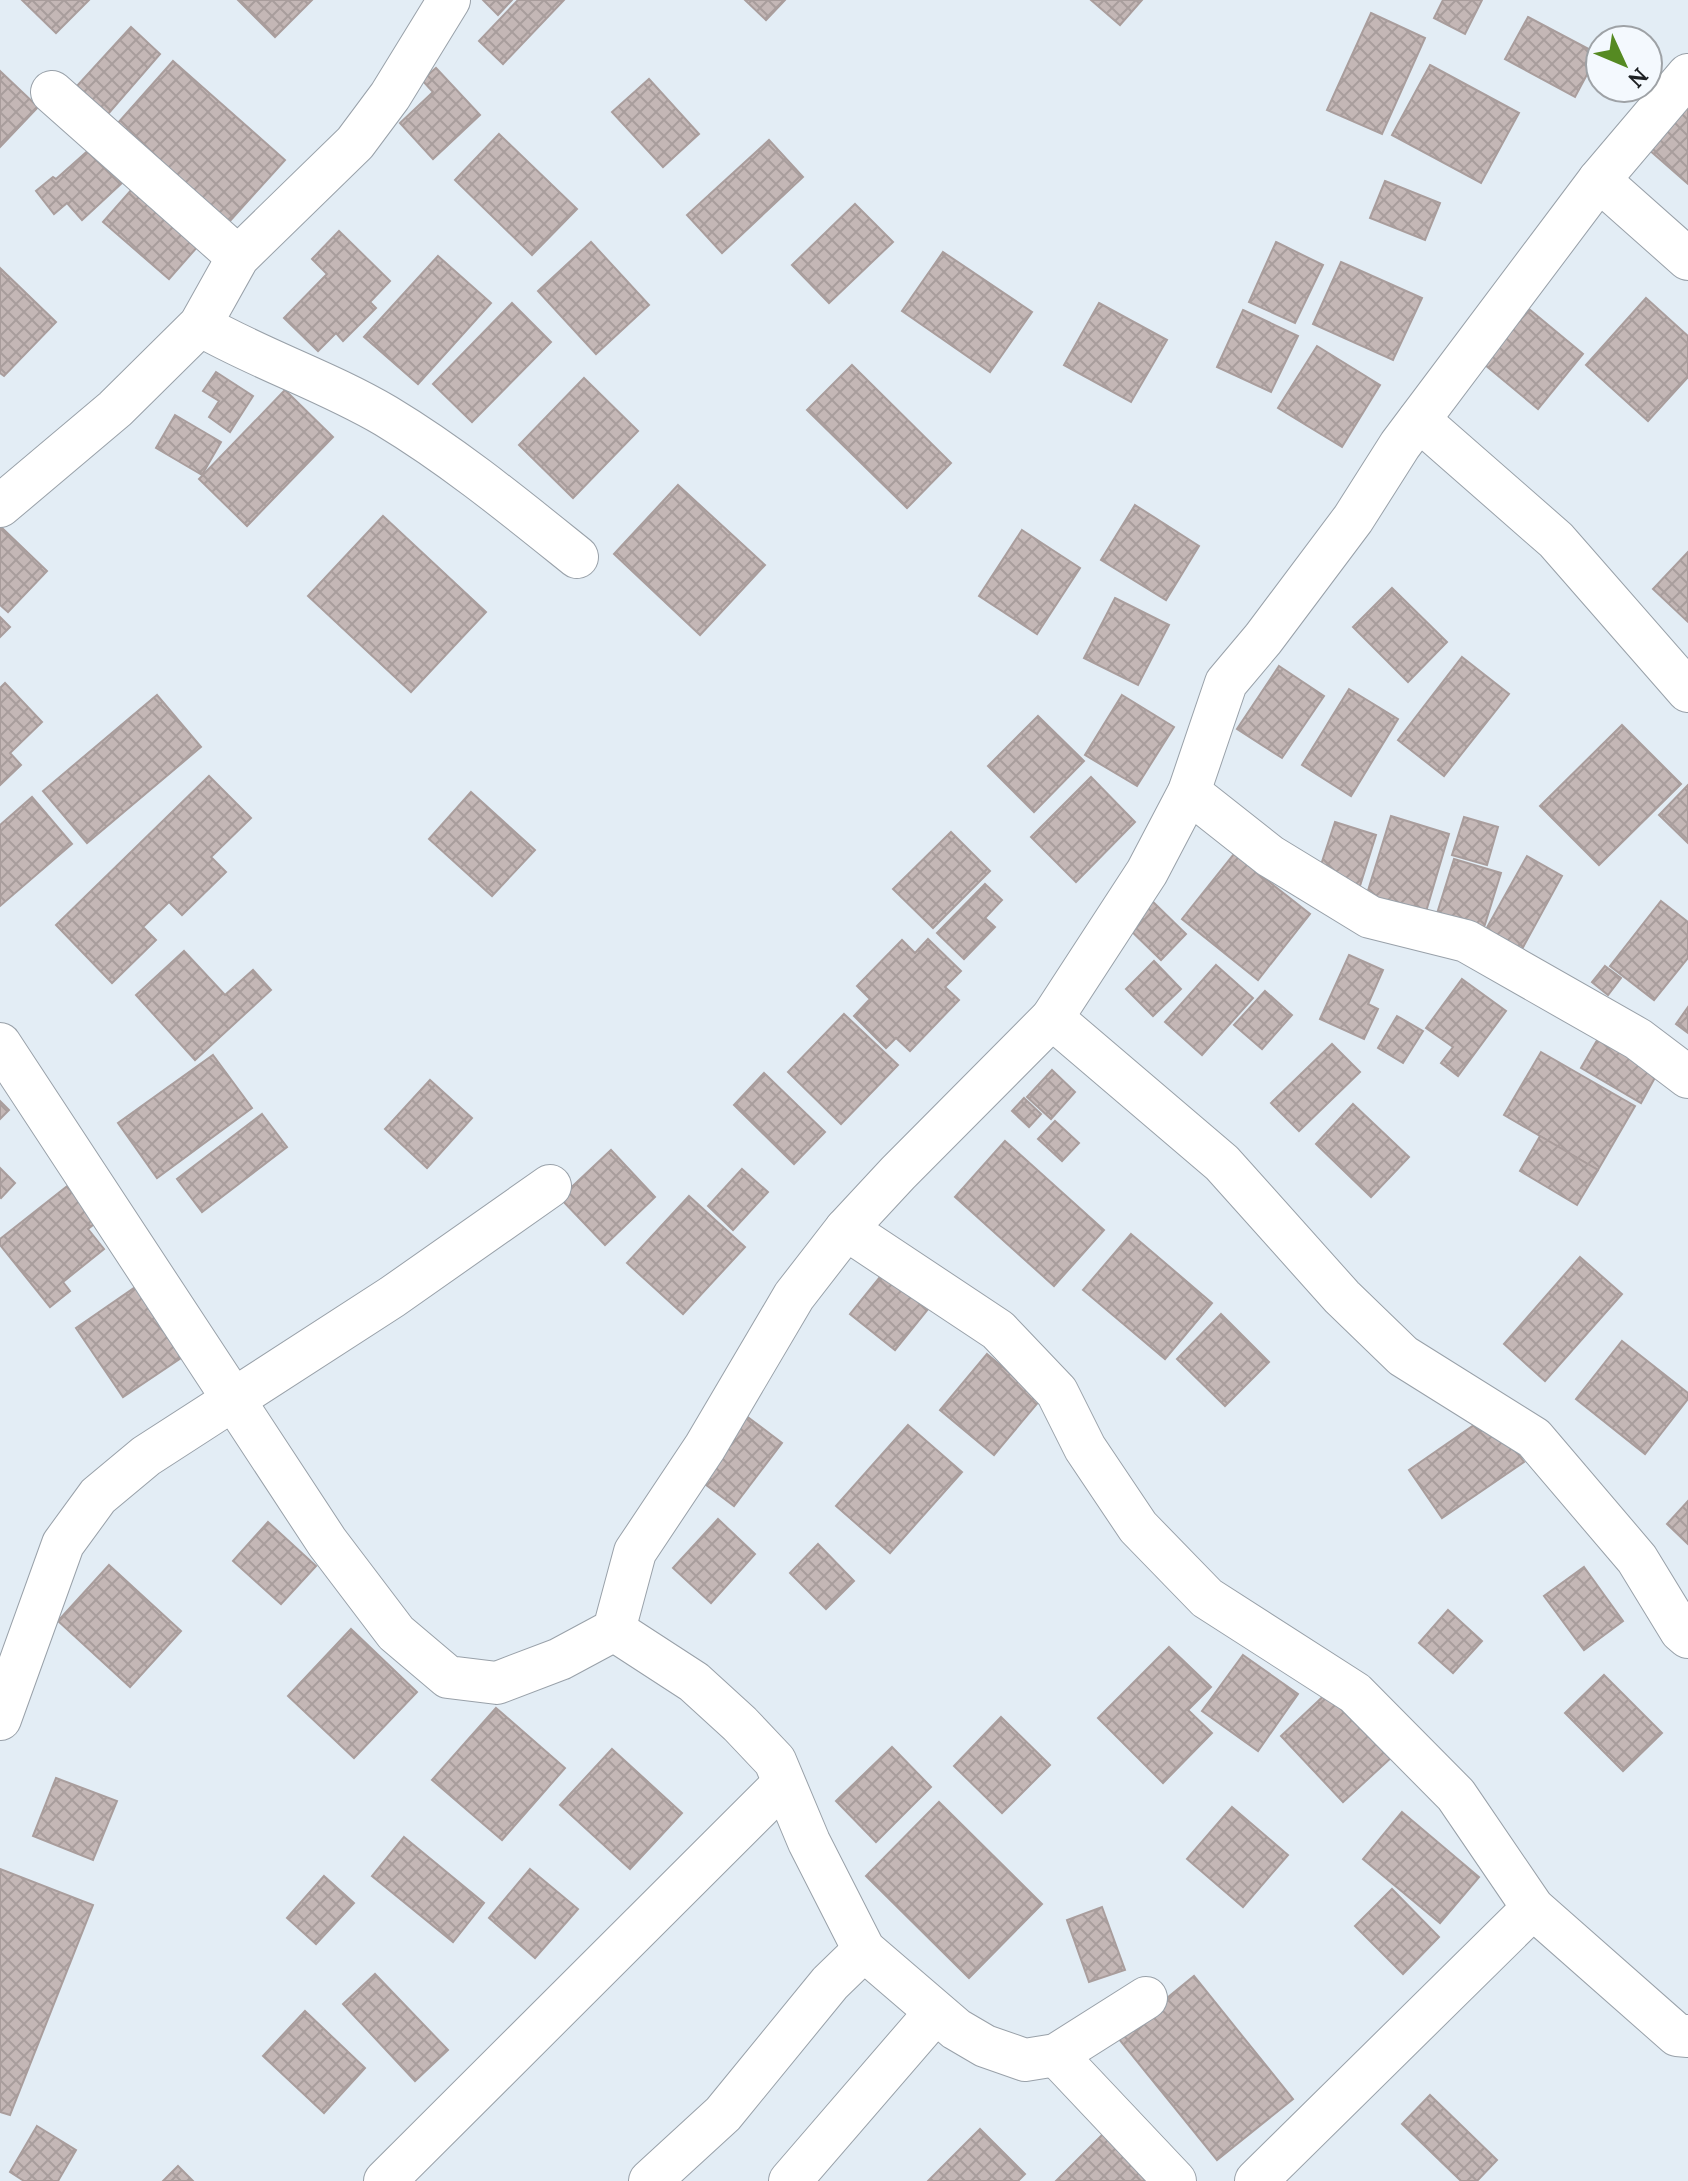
<svg xmlns="http://www.w3.org/2000/svg" width="1688" height="2181" viewBox="0 0 1688 2181" font-family="Lora,serif">
  <defs>
    <pattern id="building-cross-hatch" width="8" height="8" patternUnits="userSpaceOnUse" patternTransform="scale(2)"><rect width="8" height="8" fill="#c4b7b6"/><path d="M0 0l8 8M0 8l8-8" fill="none" stroke="#a89d9c"/></pattern>
  </defs>
  <rect width="100%" height="100%" fill="#e3edf5"/>
  <g fill="url(#building-cross-hatch)" stroke="#a99d9c" stroke-width="2">
    <path d="M22,0H89L56,33Z"/>
    <path d="M238,0H312L275,37Z"/>
    <path d="M483,0H512L498,15Z"/>
    <path d="M518,0H564L503,64L479,41Z"/>
    <path d="M745,0H785L766,20Z"/>
    <path d="M1091,0H1142L1120,25Z"/>
    <path d="M1443,0H1482L1465,34L1434,18Z"/>
    <path d="M1371,13L1425,38L1382,134L1327,110Z"/>
    <path d="M1528,17L1598,54L1575,97L1505,59Z"/>
    <path d="M131,27L160,54L108,114L77,86Z"/>
    <path d="M173,61L285,160L229,222L118,123Z"/>
    <path d="M1430,65L1519,113L1481,183L1392,135Z"/>
    <path d="M436,68L480,115L433,159L400,123L433,92L422,80Z"/>
    <path d="M0,71L38,107L0,147Z"/>
    <path d="M649,79L699,134L663,167L612,112Z"/>
    <path d="M1688,89V184L1640,142Z"/>
    <path d="M499,134L577,209L532,255L455,180Z"/>
    <path d="M769,140L803,177L722,253L687,215Z"/>
    <path d="M91,148L122,183L82,220L67,203L54,214L36,191L53,177L56,179Z"/>
    <path d="M141,179L206,237L169,279L103,222Z"/>
    <path d="M1385,181L1440,203L1425,240L1370,218Z"/>
    <path d="M855,204L893,242L829,303L792,265Z"/>
    <path d="M339,231L390,281L370,302L376,308L343,341L336,333L318,351L284,318L327,274L312,259Z"/>
    <path d="M591,242L649,305L596,354L538,291Z"/>
    <path d="M1276,242L1323,265L1295,323L1249,302Z"/>
    <path d="M943,252L1032,312L990,372L902,311Z"/>
    <path d="M438,256L491,303L418,384L364,337Z"/>
    <path d="M1341,262L1422,298L1393,360L1313,324Z"/>
    <path d="M0,268L56,322L4,376L0,373Z"/>
    <path d="M1646,298L1688,336V377L1648,421L1586,365Z"/>
    <path d="M512,303L551,342L472,422L433,384Z"/>
    <path d="M1099,303L1167,340L1131,402L1064,365Z"/>
    <path d="M1529,309L1583,354L1538,409L1484,364Z"/>
    <path d="M1243,310L1298,336L1271,392L1217,367Z"/>
    <path d="M1317,346L1380,385L1342,447L1278,408Z"/>
    <path d="M852,365L951,463L907,508L807,410Z"/>
    <path d="M216,372L253,396L230,432L209,417L219,401L203,391Z"/>
    <path d="M584,378L638,431L573,498L519,445Z"/>
    <path d="M285,390L333,437L247,526L199,479Z"/>
    <path d="M175,415L221,442L202,475L156,448Z"/>
    <path d="M678,485L765,565L700,635L614,554Z"/>
    <path d="M1135,505L1199,546L1166,600L1101,560Z"/>
    <path d="M383,516L486,612L411,692L308,596Z"/>
    <path d="M0,526L47,571L8,612L0,605Z"/>
    <path d="M1022,530L1080,568L1037,634L979,596Z"/>
    <path d="M1688,552V622L1653,589Z"/>
    <path d="M1392,588L1447,642L1408,682L1353,627Z"/>
    <path d="M1115,598L1169,625L1138,685L1084,658Z"/>
    <path d="M0,617L10,627L0,637Z"/>
    <path d="M1462,657L1509,694L1444,776L1398,740Z"/>
    <path d="M1279,666L1324,696L1282,758L1237,729Z"/>
    <path d="M5,683L42,722L10,753L21,765L0,785V688Z"/>
    <path d="M1349,689L1398,719L1351,796L1302,765Z"/>
    <path d="M157,695L201,747L87,843L43,791Z"/>
    <path d="M1122,695L1174,727L1137,786L1085,755Z"/>
    <path d="M1038,716L1084,761L1034,812L988,766Z"/>
    <path d="M1622,725L1681,784L1599,865L1540,806Z"/>
    <path d="M209,776L251,818L211,857L226,872L182,915L169,902L143,927L156,940L112,983L56,925Z"/>
    <path d="M1091,777L1135,822L1076,882L1031,837Z"/>
    <path d="M1688,785V843L1659,815Z"/>
    <path d="M471,792L535,850L492,896L429,839Z"/>
    <path d="M32,797L72,844L0,906V825Z"/>
    <path d="M1391,816L1449,834L1425,915L1366,897Z"/>
    <path d="M1464,817L1498,827L1487,865L1452,855Z"/>
    <path d="M1335,822L1376,835L1359,889L1317,877Z"/>
    <path d="M951,832L990,871L933,928L893,889Z"/>
    <path d="M1234,854L1310,914L1258,980L1182,919Z"/>
    <path d="M1527,856L1562,876L1521,951L1485,931Z"/>
    <path d="M1454,859L1501,873L1481,937L1434,923Z"/>
    <path d="M985,884L1002,900L985,918L995,927L964,959L937,933Z"/>
    <path d="M1148,897L1186,934L1161,960L1122,922Z"/>
    <path d="M1661,901L1688,922V958L1654,1000L1610,966Z"/>
    <path d="M928,939L961,971L945,987L959,1000L910,1051L896,1038L886,1048L854,1016L870,999L857,986L902,940L915,953Z"/>
    <path d="M184,951L225,995L253,970L271,990L195,1060L136,995Z"/>
    <path d="M1349,955L1383,970L1368,1004L1378,1009L1364,1039L1320,1019Z"/>
    <path d="M1154,961L1181,989L1153,1016L1126,989Z"/>
    <path d="M1216,965L1253,998L1202,1055L1165,1022Z"/>
    <path d="M1605,966L1621,978L1608,995L1592,982Z"/>
    <path d="M1462,979L1506,1011L1458,1076L1441,1063L1453,1047L1426,1028Z"/>
    <path d="M1265,991L1292,1015L1262,1049L1234,1025Z"/>
    <path d="M1688,1007V1033L1676,1024Z"/>
    <path d="M844,1014L898,1065L841,1124L788,1072Z"/>
    <path d="M1397,1016L1423,1031L1403,1063L1378,1048Z"/>
    <path d="M1603,1030L1663,1063L1641,1103L1581,1068Z"/>
    <path d="M1332,1044L1360,1072L1299,1131L1271,1103Z"/>
    <path d="M1541,1052L1635,1106L1598,1170L1504,1115Z"/>
    <path d="M213,1055L252,1108L157,1178L118,1123Z"/>
    <path d="M1052,1070L1075,1092L1051,1119L1027,1097Z"/>
    <path d="M764,1073L825,1132L794,1164L734,1105Z"/>
    <path d="M430,1080L472,1118L427,1168L385,1129Z"/>
    <path d="M1024,1098L1041,1114L1029,1127L1012,1111Z"/>
    <path d="M0,1101L9,1110L0,1119Z"/>
    <path d="M1353,1104L1409,1157L1371,1197L1316,1144Z"/>
    <path d="M262,1114L287,1147L202,1212L177,1179Z"/>
    <path d="M1055,1121L1079,1143L1062,1161L1038,1139Z"/>
    <path d="M1540,1136L1598,1170L1577,1205L1520,1171Z"/>
    <path d="M1005,1141L1104,1230L1054,1286L955,1197Z"/>
    <path d="M611,1150L655,1197L605,1245L560,1198Z"/>
    <path d="M0,1168L15,1183L1,1198L0,1197Z"/>
    <path d="M742,1169L768,1192L733,1230L708,1206Z"/>
    <path d="M70,1184L99,1220L88,1229L104,1249L63,1282L70,1291L50,1307L0,1245V1239Z"/>
    <path d="M689,1196L745,1247L683,1314L627,1263Z"/>
    <path d="M1131,1234L1212,1303L1165,1359L1083,1290Z"/>
    <path d="M1580,1257L1622,1294L1545,1381L1504,1344Z"/>
    <path d="M888,1267L933,1303L895,1350L850,1314Z"/>
    <path d="M147,1279L193,1350L123,1397L76,1328Z"/>
    <path d="M1221,1314L1269,1362L1225,1406L1177,1359Z"/>
    <path d="M1622,1341L1688,1393V1399L1645,1454L1576,1399Z"/>
    <path d="M987,1354L1041,1399L994,1455L940,1410Z"/>
    <path d="M1490,1414L1524,1462L1442,1518L1409,1470Z"/>
    <path d="M745,1415L782,1443L734,1506L697,1478Z"/>
    <path d="M908,1425L962,1472L890,1553L836,1506Z"/>
    <path d="M1688,1501V1544L1667,1524Z"/>
    <path d="M718,1519L755,1554L711,1603L673,1568Z"/>
    <path d="M268,1522L316,1566L281,1604L233,1561Z"/>
    <path d="M818,1544L854,1581L826,1609L790,1573Z"/>
    <path d="M109,1565L181,1631L130,1687L58,1621Z"/>
    <path d="M1584,1567L1623,1621L1584,1650L1544,1596Z"/>
    <path d="M1448,1610L1482,1641L1453,1673L1419,1643Z"/>
    <path d="M351,1629L417,1692L354,1758L288,1696Z"/>
    <path d="M1169,1647L1211,1687L1188,1710L1212,1733L1163,1783L1098,1718Z"/>
    <path d="M1243,1655L1298,1694L1258,1751L1202,1711Z"/>
    <path d="M1604,1675L1662,1733L1623,1771L1565,1713Z"/>
    <path d="M1331,1689L1393,1756L1343,1802L1281,1736Z"/>
    <path d="M496,1708L565,1768L502,1840L432,1780Z"/>
    <path d="M1001,1717L1050,1765L1002,1813L954,1766Z"/>
    <path d="M892,1747L931,1787L876,1842L836,1801Z"/>
    <path d="M612,1749L682,1813L630,1869L560,1805Z"/>
    <path d="M56,1778L117,1801L93,1860L33,1836Z"/>
    <path d="M939,1802L1042,1904L969,1978L866,1876Z"/>
    <path d="M1232,1807L1288,1855L1243,1907L1187,1859Z"/>
    <path d="M1402,1812L1479,1877L1440,1923L1363,1859Z"/>
    <path d="M404,1837L484,1903L453,1942L372,1876Z"/>
    <path d="M0,1869L93,1905L10,2115L0,2112Z"/>
    <path d="M530,1869L578,1909L535,1958L489,1918Z"/>
    <path d="M324,1876L354,1903L316,1944L287,1918Z"/>
    <path d="M1392,1889L1439,1937L1403,1974L1355,1926Z"/>
    <path d="M1102,1907L1125,1970L1089,1982L1067,1920Z"/>
    <path d="M375,1974L448,2050L415,2081L343,2004Z"/>
    <path d="M1194,1976L1293,2099L1217,2160L1118,2038Z"/>
    <path d="M305,2011L365,2068L324,2113L263,2056Z"/>
    <path d="M1430,2095L1497,2160L1477,2181H1461L1402,2124Z"/>
    <path d="M37,2126L76,2150L58,2181H24L10,2172Z"/>
    <path d="M980,2129L1025,2174L1018,2181H928Z"/>
    <path d="M1107,2130L1146,2181H1056Z"/>
    <path d="M178,2166L193,2181H163Z"/>
  </g>
  <g fill="none" stroke-linecap="round" stroke-linejoin="round">
    <g stroke="#99a1a9" stroke-width="44">
      <g id="street">
        <path d="M52,92L238,257"/>
        <path d="M1599,180L1688,259"/>
        <path d="M200,325C259,359 327,381 386,416C454,457 516,508 577,557"/>
        <path d="M1419,420L1556,540L1688,691"/>
        <path d="M0,506L115,409L200,325L238,257L355,143L390,96L449,0"/>
        <path d="M1189,792L1270,856L1370,917L1466,941L1638,1039L1688,1077"/>
        <path d="M1052,1018L1222,1163L1342,1297L1403,1356L1534,1438L1637,1559L1681,1631L1688,1637"/>
        <path d="M0,1044L327,1542L396,1633L448,1677L497,1683L560,1659L614,1630L635,1552L705,1447L794,1296L846,1229L898,1173L1052,1018L1147,872L1189,792L1226,683L1263,639L1353,519L1400,445L1599,180L1688,75"/>
        <path d="M846,1229L998,1330L1057,1392L1085,1448L1138,1527L1207,1598L1355,1693L1456,1795L1533,1908L1677,2035L1688,2036"/>
        <path d="M614,1630L694,1682L740,1724L775,1761L809,1842L864,1950L956,2029L985,2046L1025,2060L1056,2055L1146,1998"/>
        <path d="M0,1719L63,1544L98,1496L146,1456L392,1297L550,1186"/>
        <path d="M1056,2055L1175,2181"/>
        <path d="M385,2181L783,1784"/>
        <path d="M650,2181L723,2114L830,1983L864,1950"/>
        <path d="M790,2181L935,2013"/>
        <path d="M1256,2181L1533,1908"/>
      </g>
    </g>
    <use href="#street" stroke="#fff" stroke-width="42"/>
  </g>
  <g transform="translate(1624 64) rotate(134)"><circle r="38" fill="#f4f9fe" stroke="#9ea2a6" stroke-width="2"/>
  <path d="M0-6L14 30L0 20L-14 30Z" fill="#558a22"/>
  <text y="-12" font-size="22" font-weight="bold" text-anchor="middle" fill="#1d2023">N</text>
  </g>
</svg>
